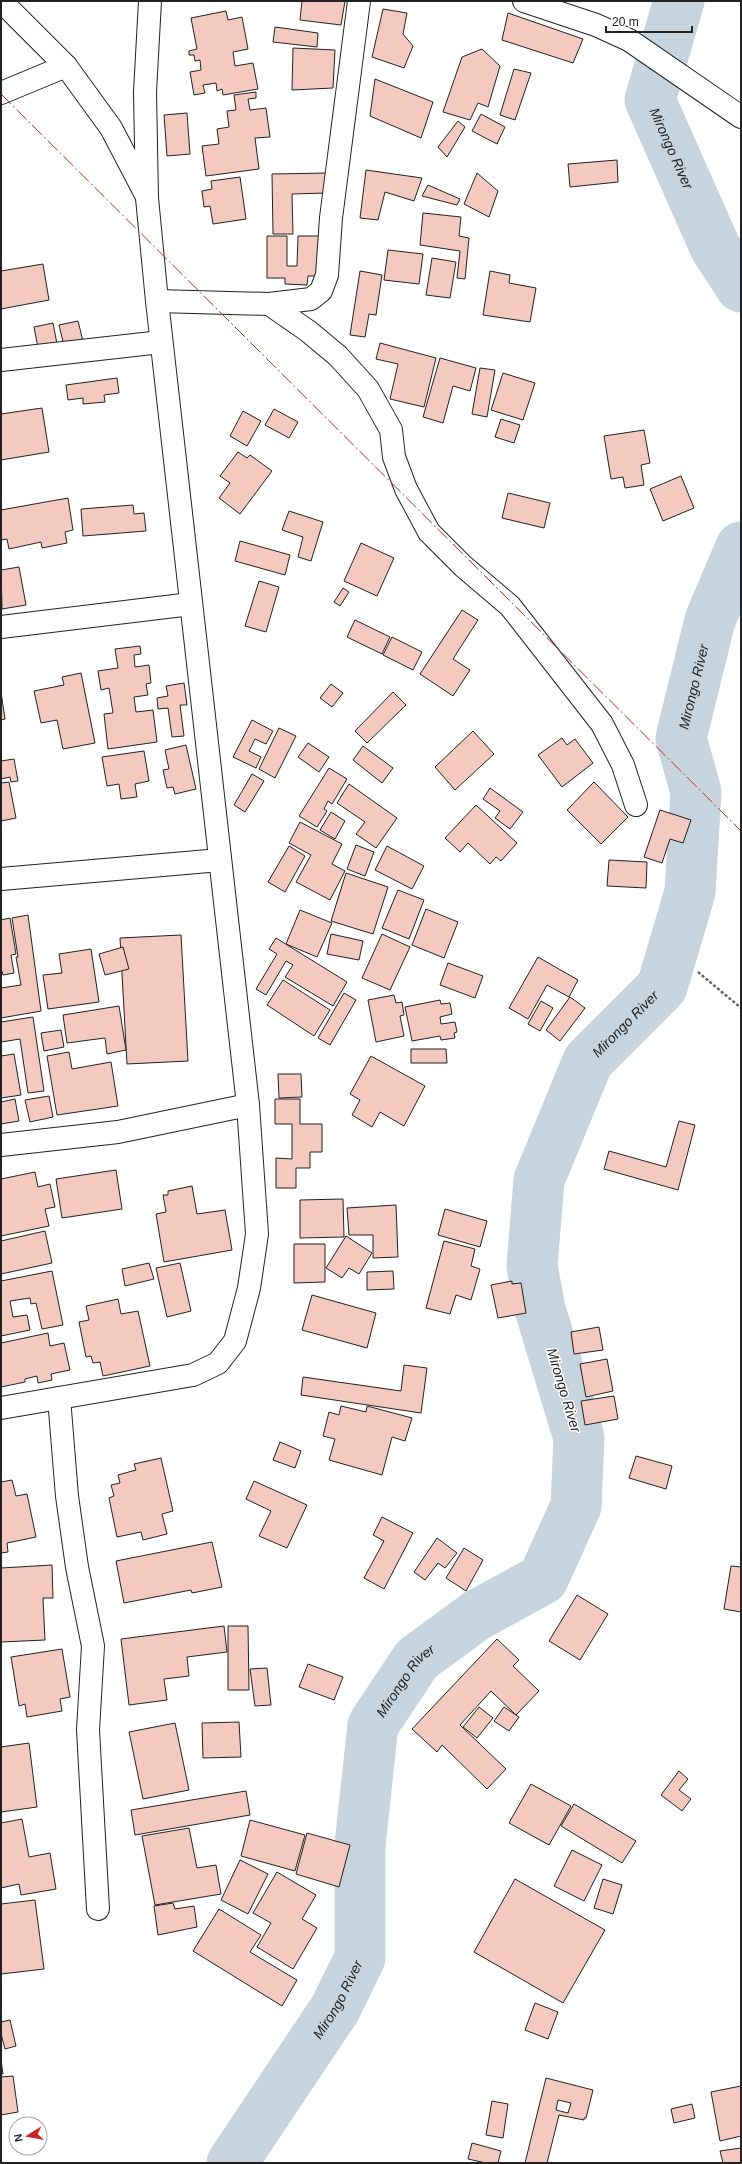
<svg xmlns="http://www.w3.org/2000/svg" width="742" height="2164" viewBox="0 0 742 2164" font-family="Helvetica,sans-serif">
  <rect width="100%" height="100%" fill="#fff"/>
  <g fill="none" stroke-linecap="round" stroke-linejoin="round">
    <g stroke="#c7d3dd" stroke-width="51">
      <path id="s1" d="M679,1L650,100L715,247L741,287"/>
      <path id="s2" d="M232,2163L335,2009L360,1958V1845L373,1725L417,1659L477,1615L543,1579L576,1506L579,1438L540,1309L532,1266L539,1180L588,1061L662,987L690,892L696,792L681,738L710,620L741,547"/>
    </g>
  </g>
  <g fill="#f3c9c0" stroke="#222" fill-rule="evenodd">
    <path d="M302,1H345L341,25L300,20Z"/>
    <path d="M383,9L407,13L403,34L413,46L404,68L372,57Z"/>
    <path d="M226,11L228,20L242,17L248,49L233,52L235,66L253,63L258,89L223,95L222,89L217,91L216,83L203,85L205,93L194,95L190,72L201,70L200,60L195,61L194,55H189V51L197,49L191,18Z"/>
    <path d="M508,13L583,39L573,63L502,40Z"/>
    <path d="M275,27L318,33L317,47L273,42Z"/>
    <path d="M293,48L335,50L333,88L292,90Z"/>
    <path d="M482,49L500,66L488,107L478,103L470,120L443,112L462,57Z"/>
    <path d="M514,69L531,73L515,120L500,115Z"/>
    <path d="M375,79L433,102L421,138L370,116Z"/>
    <path d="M256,92V98L248,99L250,110L266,108L270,137L255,138L259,169L206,176L202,146L219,144L217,129L229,127L227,111L236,110L234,95Z"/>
    <path d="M187,113L190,154L167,156L164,115Z"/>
    <path d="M481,114L505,127L497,144L472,131Z"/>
    <path d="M458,121L465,127L447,157L438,147Z"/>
    <path d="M617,160L618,182L570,187L568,164Z"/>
    <path d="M366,170L422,178L414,201L385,192L378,220L360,218Z"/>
    <path d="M327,173V193L292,194L293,234H273L272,174Z"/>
    <path d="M477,173L498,191L489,217L464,204Z"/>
    <path d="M240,177L246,219L213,224L210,206L204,207L202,191L212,189L211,181Z"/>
    <path d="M428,185L460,199L457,205L422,196Z"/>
    <path d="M423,213L461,217L459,236L469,238L465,279L457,278L460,251L420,245Z"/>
    <path d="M267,236H287V266H297L298,236H319V276H308L307,285L285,284V278H267Z"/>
    <path d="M388,250L423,254L419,284L384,280Z"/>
    <path d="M432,258L456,262L450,298L426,295Z"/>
    <path d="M43,264L49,300L1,309V271Z"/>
    <path d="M360,271L382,275L376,315L369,314L365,337L350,335Z"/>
    <path d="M490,271L510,275L509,283L536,288L530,322L483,315Z"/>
    <path d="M78,321L83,341L64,346L59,325Z"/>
    <path d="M53,323L57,344L38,348L34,327Z"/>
    <path d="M380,343L436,358L424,407L390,399L398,364L376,359Z"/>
    <path d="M440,358L476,368L470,391L453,386L443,423L423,417Z"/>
    <path d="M480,368L495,370L487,417L472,414Z"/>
    <path d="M503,373L535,383L523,420L491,410Z"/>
    <path d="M117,378L119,393L104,395L105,402L83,404V398L68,400L66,385Z"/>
    <path d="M42,408L49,452L1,460V414Z"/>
    <path d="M274,409L298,422L289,438L265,425Z"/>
    <path d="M243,411L261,421L247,446L230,436Z"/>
    <path d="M501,419L520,425L514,443L495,437Z"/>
    <path d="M644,430L650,463L641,465L644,485L625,488L623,477L611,479L604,436Z"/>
    <path d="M238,452L247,458L250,455L272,471L240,514L219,498L230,483L220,476Z"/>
    <path d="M681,476L694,508L663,521L650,489Z"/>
    <path d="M508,493L550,503L544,528L502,518Z"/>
    <path d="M68,498L73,530L65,532L67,543L42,548L41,542L9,549L7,539L1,540V510Z"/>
    <path d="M133,505L134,514L144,513L146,531L83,536L81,509Z"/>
    <path d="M289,511L323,522L311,561L298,557L303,537L282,530Z"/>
    <path d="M240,541L290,555L285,575L235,561Z"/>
    <path d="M361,543L394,558L377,596L344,581Z"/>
    <path d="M19,567L26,605L2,609L1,570Z"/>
    <path d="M259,581L279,587L266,632L245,626Z"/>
    <path d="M343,588L349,592L340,606L334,602Z"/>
    <path d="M462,610L478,620L453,659L470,670L453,696L420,674Z"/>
    <path d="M355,620L390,637L382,654L347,637Z"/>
    <path d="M392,637L422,652L413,670L383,655Z"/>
    <path d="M140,646L141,654L134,655L135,667L149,665L151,683L146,684L148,695L134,697L136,712L153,710L157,742L108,749L104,714L113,713L109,688L101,690L98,671L118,668L115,649Z"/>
    <path d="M81,673L95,743L63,749L57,720L41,723L34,691L64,685L62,677Z"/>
    <path d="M184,683L187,705H180L184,736L172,737L168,708L158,709L157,698L168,696L166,686Z"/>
    <path d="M331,684L343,693L332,707L320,698Z"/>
    <path d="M1,692L5,719L1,720Z"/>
    <path d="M393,692L406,705L367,743L355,731Z"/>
    <path d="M252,720L273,731L266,744L255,739L249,751L261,757L256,768L233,757Z"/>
    <path d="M279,728L296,736L275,778L259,769Z"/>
    <path d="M473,731L494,754L455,790L435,767Z"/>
    <path d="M562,738L567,745L575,739L593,763L562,787L538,755Z"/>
    <path d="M308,743L329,757L319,772L298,757Z"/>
    <path d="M186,745L196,789L175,794L173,787L167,788L163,770L169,769L165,750Z"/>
    <path d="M363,746L393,768L382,783L353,760Z"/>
    <path d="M144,751L149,781L135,784L137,797L121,799L119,784L107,786L102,757Z"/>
    <path d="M14,759L18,781L11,782L10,777L1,779V761Z"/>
    <path d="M329,768L347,779L332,804L328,801L324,809L327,811L317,827L299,816Z"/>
    <path d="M252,774L264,781L245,812L234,805Z"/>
    <path d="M9,782L16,818L1,821V783Z"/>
    <path d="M594,782L628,817L601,844L567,810Z"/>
    <path d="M349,784L397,818L376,848L356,834L365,822L337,803Z"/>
    <path d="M490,788L523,812L510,829L495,818L500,811L483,799Z"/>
    <path d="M476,805L517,843L501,861L496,857L490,864L468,843L460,852L445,838Z"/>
    <path d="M660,810L691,820L683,843L670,839L662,863L644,857Z"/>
    <path d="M331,812L345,821L335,839L320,830Z"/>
    <path d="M300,822L342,844L332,864L345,871L330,900L296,882L311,855L289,843Z"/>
    <path d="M356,845L374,852L365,876L347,869Z"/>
    <path d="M289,846L305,856L285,892L268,882Z"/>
    <path d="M387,846L424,866L412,889L375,870Z"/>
    <path d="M609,860L647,862L646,888L607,886Z"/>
    <path d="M346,873L388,887L373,934L331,921Z"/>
    <path d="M398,890L424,900L409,939L382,928Z"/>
    <path d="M426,909L458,922L444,958L412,945Z"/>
    <path d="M300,910L332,923L317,957L286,944Z"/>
    <path d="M28,915L41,1011L1,1018V988L21,985L16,957H18L12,918Z"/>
    <path d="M10,918L16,954L11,955L14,973L3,975L1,968V920Z"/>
    <path d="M331,934L363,941L359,960L327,954Z"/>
    <path d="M382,934L410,947L390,990L362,978Z"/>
    <path d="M181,935L188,1061L127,1064L120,938Z"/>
    <path d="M276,938L347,982L333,1006L285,977L293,965L286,961L266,995L256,989L277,954L269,949Z"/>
    <path d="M123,947L129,969L105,975L99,954Z"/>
    <path d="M91,949L99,1002L48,1009L43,975L62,973L59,954Z"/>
    <path d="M538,957L578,980L569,997L547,985L528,1019L509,1008Z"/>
    <path d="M448,963L483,976L475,998L440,985Z"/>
    <path d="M283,980L330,1010L314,1036L267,1005Z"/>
    <path d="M344,993L356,1000L330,1045L318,1038Z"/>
    <path d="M394,995L396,1003L402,1002L404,1015L400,1016L404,1036L376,1042L368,1000Z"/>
    <path d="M570,997L585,1008L560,1041L546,1030Z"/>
    <path d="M440,1000L441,1004L450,1003L452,1014L440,1017L441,1024L455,1022L457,1032L454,1033L455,1038L441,1040L440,1036L412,1041L405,1007Z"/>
    <path d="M541,1001L553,1008L540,1031L528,1024Z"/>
    <path d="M119,1006L126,1050L107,1054L105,1038L67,1043L63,1015Z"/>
    <path d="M33,1017L44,1091L28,1093L20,1039L1,1042V1022Z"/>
    <path d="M61,1030L64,1047L44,1051L41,1033Z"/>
    <path d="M411,1049H446L447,1063H411Z"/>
    <path d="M69,1052L72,1069L111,1062L118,1106L57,1115L47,1056Z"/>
    <path d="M14,1054L21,1095L1,1098V1056Z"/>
    <path d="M371,1056L425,1086L404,1126L380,1112L372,1127L352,1115L360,1100L350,1094Z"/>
    <path d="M278,1074H301L302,1097L279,1098Z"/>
    <path d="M49,1096L53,1117L30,1122L25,1100Z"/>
    <path d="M15,1099L19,1121L1,1124V1102Z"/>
    <path d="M275,1099H300V1124H322V1152H310V1168H296V1188H276V1158L292,1159V1124H275Z"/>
    <path d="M679,1121L695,1125L678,1190L604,1169L609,1151L666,1167Z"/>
    <path d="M116,1170L122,1209L62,1218L56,1179Z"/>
    <path d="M35,1172L38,1187L50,1184L55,1207L45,1209L49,1226L1,1236V1179Z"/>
    <path d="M192,1186L197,1214L225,1210L232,1250L164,1262L156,1214L166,1212L163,1195H168V1191Z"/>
    <path d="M343,1199L344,1237L300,1238V1200Z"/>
    <path d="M396,1205L398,1257L373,1258V1235H349L347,1208Z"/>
    <path d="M445,1209L487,1221L480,1247L438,1235Z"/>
    <path d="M45,1231L52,1263L1,1274V1241Z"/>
    <path d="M346,1236L372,1253L359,1274L349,1268L342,1278L326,1268Z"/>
    <path d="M444,1241L475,1249L471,1266L480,1269L471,1300L456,1295L450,1314L426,1308Z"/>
    <path d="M294,1244H325V1282L294,1283Z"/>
    <path d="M149,1263L154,1279L125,1286L122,1269Z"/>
    <path d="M180,1263L191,1311L167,1317L156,1268Z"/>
    <path d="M52,1271L63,1325L42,1329L36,1303L31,1304L30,1298L10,1301L13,1317L27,1315L30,1330L1,1336V1281Z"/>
    <path d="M393,1271L394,1289L367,1290V1272Z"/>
    <path d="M512,1281V1284L521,1283L526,1313L498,1318L491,1285Z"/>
    <path d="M312,1295L376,1313L367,1348L302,1330Z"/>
    <path d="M118,1299L121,1314L138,1311L150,1366L103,1376L100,1362L93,1363L91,1356L86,1357L79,1322L89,1320L86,1306Z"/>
    <path d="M599,1327L603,1350L574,1354L571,1332Z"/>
    <path d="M48,1333L50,1346L64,1343L70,1370L51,1374L52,1380L38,1383L37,1376L25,1379V1382L1,1387V1343Z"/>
    <path d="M607,1359L613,1391L586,1397L580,1364Z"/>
    <path d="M404,1365L427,1368L421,1413L301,1395L303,1377L401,1391Z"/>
    <path d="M614,1396L618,1419L585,1425L581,1401Z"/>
    <path d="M341,1406L366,1412L367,1406L412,1418L405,1441L392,1437L382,1475L329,1460L335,1439L323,1436L329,1412L339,1415Z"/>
    <path d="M280,1442L301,1451L295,1468L273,1460Z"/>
    <path d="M636,1456L672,1466L666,1489L629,1478Z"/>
    <path d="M161,1458L173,1511L162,1514L167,1534L143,1540L141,1532L117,1537L109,1498L114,1496L111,1485L120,1483L118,1475L136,1470L134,1464Z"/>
    <path d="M12,1480L16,1496L27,1494L36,1537L7,1543L8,1552L1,1553V1482Z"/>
    <path d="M254,1481L307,1505L287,1548L259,1536L271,1511L246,1499Z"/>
    <path d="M382,1517L413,1533L384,1589L364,1578L384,1541L373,1535Z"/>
    <path d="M437,1538L457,1553L445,1568L438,1563L425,1580L414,1572Z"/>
    <path d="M212,1542L222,1587L192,1593L191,1590L124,1603L116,1561Z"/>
    <path d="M464,1548L483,1560L466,1591L446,1578Z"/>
    <path d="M52,1565L53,1598H43L45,1640L1,1642V1568Z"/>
    <path d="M731,1566L741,1567V1612L724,1609Z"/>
    <path d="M577,1595L608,1614L580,1660L549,1641Z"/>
    <path d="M224,1626L227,1652L187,1657L189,1676L164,1679L167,1700L129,1705L121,1639Z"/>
    <path d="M228,1626H248L249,1690H228Z"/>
    <path d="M497,1639L519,1660L513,1666L539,1691L516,1715L491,1691L460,1725L506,1769L487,1789L442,1745L437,1752L412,1729Z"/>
    <path d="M62,1649L70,1697L60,1699L62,1711L27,1717L25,1704L19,1706L11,1657Z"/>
    <path d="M308,1664L343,1677L334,1700L299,1687Z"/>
    <path d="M267,1668L271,1705L255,1706L250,1669Z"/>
    <path d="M479,1707L493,1718L477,1738L463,1727Z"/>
    <path d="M504,1707L519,1717L509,1731L494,1721Z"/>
    <path d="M239,1722L241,1757L203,1758L202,1723Z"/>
    <path d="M175,1723L189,1790L143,1799L129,1732Z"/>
    <path d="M29,1743L37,1807L1,1812V1747Z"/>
    <path d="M679,1771L688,1779L679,1790L691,1799L682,1811L661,1795Z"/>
    <path d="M531,1784L571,1806L549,1845L509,1823Z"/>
    <path d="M246,1791L250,1815L135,1835L131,1810Z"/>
    <path d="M574,1804L636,1841L622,1863L561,1826Z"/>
    <path d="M22,1819L29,1857L50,1853L56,1889L21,1895L19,1884L1,1888V1823Z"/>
    <path d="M250,1820L305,1835L295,1871L241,1856Z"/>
    <path d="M189,1828L197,1868L216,1865L221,1894L155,1905L142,1836Z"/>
    <path d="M307,1833L350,1845L339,1887L296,1874Z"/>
    <path d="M572,1850L602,1865L584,1901L554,1886Z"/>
    <path d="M240,1860L268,1874L248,1914L221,1900Z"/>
    <path d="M277,1872L316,1895L302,1919L317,1928L293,1969L257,1947L271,1923L253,1913Z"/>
    <path d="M515,1879L605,1930L563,2003L474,1952Z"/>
    <path d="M603,1879L622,1885L613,1914L594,1908Z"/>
    <path d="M35,1900L44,1969L1,1974V1904Z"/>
    <path d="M173,1903L175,1909L194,1906L197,1927L158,1935L154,1906Z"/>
    <path d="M219,1909L261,1935L250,1952L297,1980L282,2006L193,1951Z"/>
    <path d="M535,2003L558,2012L548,2039L525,2030Z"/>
    <path d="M10,2020L16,2046L5,2049L1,2034V2022Z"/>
    <path d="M1,2060L3,2074H1Z"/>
    <path d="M13,2076L18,2112L1,2115V2077Z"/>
    <path d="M546,2078L593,2090L586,2118H584V2120L559,2115L547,2163H525ZM558,2100L571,2103L568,2113L556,2110Z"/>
    <path d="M741,2086V2136L720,2141L711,2092Z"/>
    <path d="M492,2101L508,2104L503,2138L486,2135Z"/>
    <path d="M692,2104L695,2118L674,2123L671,2109Z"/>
    <path d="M472,2143L501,2151L498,2163H486L468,2159Z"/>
    <path d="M741,2148V2163H723L720,2151Z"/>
  </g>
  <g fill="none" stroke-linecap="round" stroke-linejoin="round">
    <g stroke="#222" stroke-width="24">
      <g id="minor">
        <path d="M1,1L66,66L111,128L145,193"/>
        <path d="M524,1L596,25L629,40L741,117"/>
        <path d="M1,93L66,66"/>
        <path d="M157,301L269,304L311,299L321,291L327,275L331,218L359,1"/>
        <path d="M269,304L308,331L338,356L368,389L391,430L394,457L406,489L429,532L463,566L510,606L602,724L623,765L636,805"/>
        <path d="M1,360L161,342"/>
        <path d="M1,627L191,604"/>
        <path d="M1,879L220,860"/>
        <path d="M1,1145L118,1132L248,1105"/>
        <path d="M59,1398L67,1496L77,1567L93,1646L88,1730L98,1909"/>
        <path d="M1,1408L193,1375L218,1363L235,1341L249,1288L257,1234L248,1105L157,301L147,198L145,92L150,1"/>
      </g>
    </g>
    <path stroke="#646464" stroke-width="2.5" stroke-dasharray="3 2" stroke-linecap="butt" d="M698,972L741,1008"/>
    <use href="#minor" stroke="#fff" stroke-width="22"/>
    <path stroke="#c62828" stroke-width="1" stroke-dasharray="14 3 2 3" stroke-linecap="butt" d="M1,94L741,831"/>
  </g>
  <g text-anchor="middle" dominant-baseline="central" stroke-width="3" stroke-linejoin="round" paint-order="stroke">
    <g font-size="14" font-style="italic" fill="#222" stroke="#fff">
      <text stroke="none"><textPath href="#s1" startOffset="156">Mirongo River</textPath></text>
      <text stroke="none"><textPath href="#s2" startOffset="1659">Mirongo River</textPath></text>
      <text stroke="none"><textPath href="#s2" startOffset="1299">Mirongo River</textPath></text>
      <text transform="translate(564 1390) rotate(73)">Mirongo River</text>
      <text stroke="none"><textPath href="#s2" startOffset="531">Mirongo River</textPath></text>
      <text stroke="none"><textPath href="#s2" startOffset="195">Mirongo River</textPath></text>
    </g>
  </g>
  <rect width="742" height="2164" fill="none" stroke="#222222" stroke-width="4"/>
  <g transform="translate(28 2136) rotate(259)"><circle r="19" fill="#ffffff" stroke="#a7a7a7"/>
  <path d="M0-3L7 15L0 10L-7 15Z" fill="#c62828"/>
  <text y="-6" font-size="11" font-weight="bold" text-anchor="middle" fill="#222222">N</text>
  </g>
  <path d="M606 26v6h86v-6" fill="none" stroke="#222222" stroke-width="2"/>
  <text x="612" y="26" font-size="12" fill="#222222" stroke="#ffffff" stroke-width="3" paint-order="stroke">20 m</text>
</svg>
